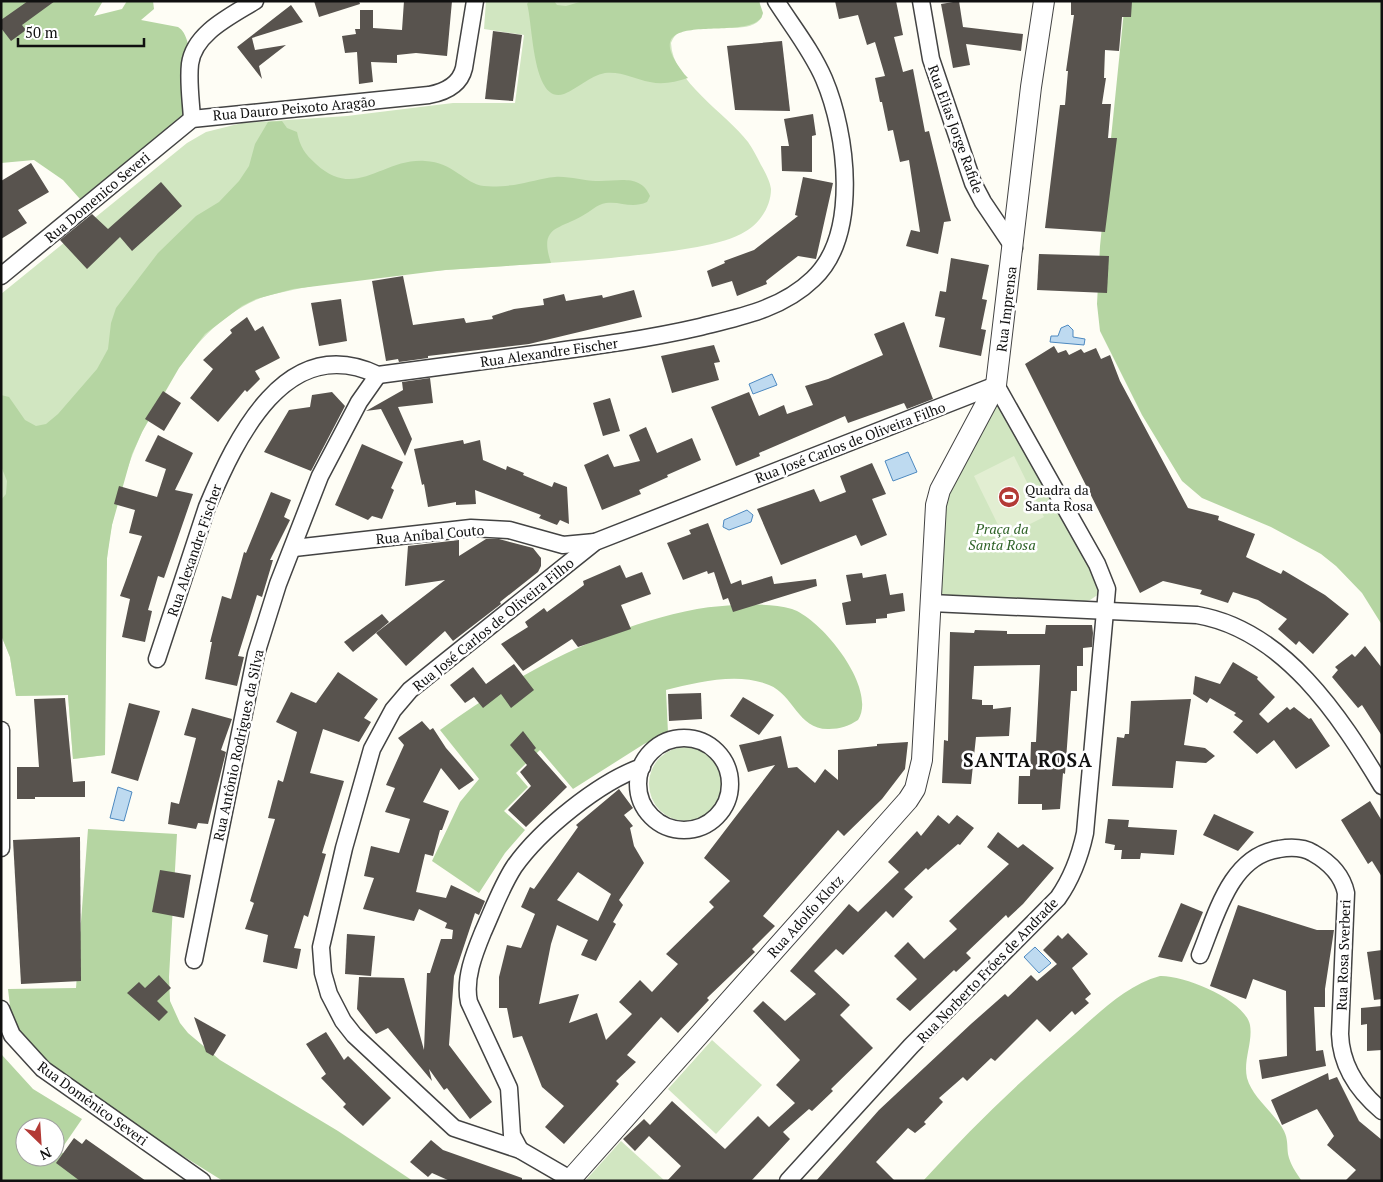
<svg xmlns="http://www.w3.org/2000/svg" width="1383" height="1182" viewBox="0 0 1383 1182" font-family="'PT Serif',serif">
  <rect width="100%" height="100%" fill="#fefdf5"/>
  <g fill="#d1e6c1">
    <path d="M486,1H759L762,17C746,43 683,9 671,43C672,81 727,114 748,142C753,149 757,157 761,165C765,172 770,181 771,189C771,208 758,226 741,234C712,249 646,254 611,258C498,269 381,268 270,295C177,321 114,471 107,559C105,580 106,602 106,623C106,667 105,711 105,755L73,759L68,695L16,696L10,657L1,635V294L187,143L206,132L242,123L347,116L453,103H515L524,35L484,29Z"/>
    <path d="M998,404L1100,582L1099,594L1090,600L1080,602L947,597L941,593L943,497L995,405Z"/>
    <circle cx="686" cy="784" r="37"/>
    <path d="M712,1040L762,1085L716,1134L668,1089Z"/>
    <path d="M621,1141L665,1181H585Z"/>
  </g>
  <g fill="#b5d5a2" fill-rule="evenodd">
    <path d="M1,1H103L94,16L122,9L127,1H153L154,9L141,20L178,27C197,38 188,94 187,114L80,199L63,180L34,160L1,163Z"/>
    <path d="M529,1H554L557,5L566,6L583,1H759L763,13C756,48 623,0 688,78C675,82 663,85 650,82C635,79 621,71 605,73C589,76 579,88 564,94C532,105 533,23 527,4Z"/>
    <path d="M1125,1H1382V625L1362,593L1336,566L1321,554L1271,527L1202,498L1182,481L1142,415L1100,331L1097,304L1100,246Z"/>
    <path d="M282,121L287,128L297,132C300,147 305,154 316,164C356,201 382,158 425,161C453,162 465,184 484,186C493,187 505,186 514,185C528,183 541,178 555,177C569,176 583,181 596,181C617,182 640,173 650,196L647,202C631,209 621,201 606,203C597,204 590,212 582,216C557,230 539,227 551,263L445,270L293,289L256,299L242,306L205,334L179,368L142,432L132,454L112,525L107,558L105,755L73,759L68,695L16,696L10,657L1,635V500L6,494L7,481L1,466V395L9,397L25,420L36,426L46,424L58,414L97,369L108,349L111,323L116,308L158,253L196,216L219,202L239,181L249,166L255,144L268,122Z"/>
    <path d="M742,604C758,605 777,604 792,609C822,619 878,689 858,720C849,726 840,729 829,729C798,730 794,695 769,685C738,672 698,682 666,690L668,733L644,744L573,789L540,750L516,773L528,787L504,811L525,830L505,853L479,893L432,861L460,802L479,779L440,730C513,676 606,626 697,609C712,606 727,606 742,604Z"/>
    <path d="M88,829L177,834L169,977L170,1001L180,1023L188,1033L220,1060L338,1131L413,1181H223L154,1138L53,1068L22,1036L11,1015L8,989L76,988Z"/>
    <path d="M1160,976C1184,975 1245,1000 1250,1025C1253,1042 1243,1060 1247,1078C1253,1099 1275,1113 1284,1131C1288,1139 1287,1146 1288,1154C1290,1164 1296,1173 1302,1181H923C971,1128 1022,1079 1076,1033C1101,1011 1127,985 1160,976Z"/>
    <path d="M2,1055L33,1089L82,1119L60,1151L102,1181H1ZM25,1127H55V1157H25Z"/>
  </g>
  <path fill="#e2eed2" d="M1014,456L1044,517L1004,537L974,476Z"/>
  <g fill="#bedaf0" stroke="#4d89c0">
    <path d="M1068,325L1073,330V337L1085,339L1084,345L1050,342L1051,336H1058L1061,328Z"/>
    <path d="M772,374L777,385L753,394L749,384Z"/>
    <path d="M908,452L917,472L893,481L885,461Z"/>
    <path d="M747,510L753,515L751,522L729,530L723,527L724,520Z"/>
    <path d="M118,787L132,792L124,821L110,818Z"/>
    <path d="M1035,947L1051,963L1039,973L1024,957Z"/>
  </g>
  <g fill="#58534e" fill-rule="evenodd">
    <path d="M28,1H55L22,25L26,30L11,41L1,28V20Z"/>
    <path d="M314,1H359L360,4L319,17Z"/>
    <path d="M404,1H452L447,56L416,53L397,55V63L371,62L373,82L359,84L357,52L345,53L342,36L356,34L355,29H360V10H373V28L402,30Z"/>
    <path d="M835,1H896L903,35L894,37L903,72L913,69L925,132L929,131L951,221L944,222L938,254L906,246L911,230L920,232L909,160L900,162L893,130L888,131L882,102H880L875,78L885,76L875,42L867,45L858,15L839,19Z"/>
    <path d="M959,1L963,27L1023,34L1021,51L966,44L970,65L953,68L941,4Z"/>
    <path d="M1071,1H1132L1131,17H1122L1119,51L1105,50L1104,78H1106L1102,104H1111L1108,138H1117L1105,232L1045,228L1060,105H1065L1068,71H1066L1074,15H1071Z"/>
    <path d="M291,5L303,22L252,38L255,50L286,45L259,66L262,79L237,47Z"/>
    <path d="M493,31L522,35L513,101L485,99Z"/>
    <path d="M782,41L790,111L735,110L727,46Z"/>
    <path d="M813,114L816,135L812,136V172L782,171L781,146H789L784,119Z"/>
    <path d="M31,163L49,192L18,210L27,223L1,239V181Z"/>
    <path d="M803,177L833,183L816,259L798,256L766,281L767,284L737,296L732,281L712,287L707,271L725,263L724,261L754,250L798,216L795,215Z"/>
    <path d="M161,182L182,206L132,251L120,237L87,269L60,240L92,214L108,229Z"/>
    <path d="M1039,254L1109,256L1107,293L1037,290Z"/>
    <path d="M951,258L989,265L982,299L987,300L981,329L986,330L981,356L939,347L945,318L935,316L940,291L946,292Z"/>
    <path d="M403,276L413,325L464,318L466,323L493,319L492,316L514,309L544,305L543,299L564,294L566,301L602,295L603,298L634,290L642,317L529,344L428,356V358L399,362L398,359L386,361L372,281Z"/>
    <path d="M341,299L347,341L319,346L311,303Z"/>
    <path d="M247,317L255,331L263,326L280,358L255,371L260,379L247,392L245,390L218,422L190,398L213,369L203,360L232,333L230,330Z"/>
    <path d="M904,322L933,399L907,409L904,403L848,423L845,416L759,453L760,456L736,466L711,407L749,392L759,416L784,405L787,414L813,405L805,386L828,379L883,355L874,334Z"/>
    <path d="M714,345L720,362L714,363L719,380L672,393L661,356Z"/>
    <path d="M1054,346L1058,353L1066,350L1069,355L1081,349L1084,353L1096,348L1101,359L1110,355L1120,381L1188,508L1219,516L1218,520L1255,534L1246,557L1281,574L1283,570L1325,595L1349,614L1313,654L1299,641L1296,645L1278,629L1287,619L1258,600L1233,592L1228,603L1200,594L1202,590L1163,581L1140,593L1025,364Z"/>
    <path d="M430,378L433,403L398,407L412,439L405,456L381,409L366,411L403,390L402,382Z"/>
    <path d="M163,391L181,403L164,431L145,419Z"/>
    <path d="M332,392L345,406L311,471L264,452L289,410L310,407L312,395Z"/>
    <path d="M610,398L620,431L603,436L593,403Z"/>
    <path d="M646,427L657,453L692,438L701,460L667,475L668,477L639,490L641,494L602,510L584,465L608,454L614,467L640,461L629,435Z"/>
    <path d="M158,435L193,453L175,490L193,494L164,578L158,576L148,610L152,611L145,642L122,637L130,599L120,596L142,536L129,533L135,510L114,504L119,486L157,497L166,469L145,461Z"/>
    <path d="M463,440L464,444L480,440L483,460L506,470L507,466L524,473L523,475L552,487L554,482L567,487L569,524L560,520L557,525L539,518L541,515L475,490L476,504L456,505V502L428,507L424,484L422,485L414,449Z"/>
    <path d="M362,444L403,462L391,488L394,490L382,519L372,516L368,520L335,505Z"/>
    <path d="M872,463L886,494L872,499L887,535L861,546L856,535L781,565L757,509L814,489L820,502L846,492L840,476Z"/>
    <path d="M271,492L291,500L284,517L290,520L270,560H273L262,597L257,595L238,656L244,657L237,686L205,679L212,642H210L222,596L231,599L244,552L246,553Z"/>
    <path d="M708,523L731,584L741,580L742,585L772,576L774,584L816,579L817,586L733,612L728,598L723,600L714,572L708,574L707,571L683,580L667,543L691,534L689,530Z"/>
    <path d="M486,539H499L533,548L541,558V566L538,572L500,602L501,604L453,641L445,631L406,666L376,633L445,580L405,586L408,546L459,540V556Z"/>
    <path d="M620,565L626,578L642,572L651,594L621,605L631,629L578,647L572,639L523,671L501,644L528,627L525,622L544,608L547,612L584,585L583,581Z"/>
    <path d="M862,573L863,578L886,574L890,595L903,593L905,611L887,614V618L876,619V623L846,625L842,603L851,601L846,575Z"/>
    <path d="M382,614L389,622L353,652L344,642Z"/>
    <path d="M1046,625H1092L1093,633L1092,647L1083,648V666H1077V691H1071L1065,774L1063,773L1060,809L1042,810V804H1018L1019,776H1030L1031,742H1036L1040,665L974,666L972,699L982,700V705H993V709L1011,707L1009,736L976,737L971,784L942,783L944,740L948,741L950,632L974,633L975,630L1007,631V634H1045Z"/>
    <path d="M1365,646L1382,668V736L1362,705L1358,708L1332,677L1338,670L1335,667L1352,654L1355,657Z"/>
    <path d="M1233,662L1258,677L1257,679L1275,697L1259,714L1268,723L1287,707L1290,710L1294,707L1309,719L1311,718L1330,746L1296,769L1274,740L1257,754L1233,732L1243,721L1234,715L1236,713L1210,698L1207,703L1193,694L1195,676L1220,684Z"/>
    <path d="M514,664L534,690L511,708L501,694L483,708L474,697L465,703L450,685L473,667L486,684Z"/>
    <path d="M338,672L378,699L364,718L371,722L359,742L323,729L310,773L344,781L322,853L326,854L308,917L304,915L294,948L301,949L297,969L263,962L268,935L245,929L254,903L250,901L275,819L268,818L278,780L283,782L297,732L276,722L291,692L316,703Z"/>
    <path d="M701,693L702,719L669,721L668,694Z"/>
    <path d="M743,697L774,715L759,735L730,716Z"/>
    <path d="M65,698L73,782L85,781V797H35V799H17V767H39L34,699Z"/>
    <path d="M1191,699L1184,745L1205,748L1215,756L1206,763L1176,761L1173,788L1112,786L1117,737L1124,738L1125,734H1129L1131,701Z"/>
    <path d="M129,703L160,711L138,781L111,773Z"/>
    <path d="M192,708L232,719L221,750L226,752L208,824L198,823L196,829L168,824L171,802L179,804L196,738L184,735Z"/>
    <path d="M422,721L430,730L433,728L446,748L474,780L459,790L441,768L423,802L449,811L442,830H440L433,856L425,854L416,892L446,898L451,885L485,901L479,915L475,913L454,976L449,1045L492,1102L470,1119L447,1088L444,1090L429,1069L432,1081L388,1028L376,1034L357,1009L359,977L404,978L424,1050L427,973H430L441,939H452L453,930L445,928L447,923L419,909L414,921L363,909L374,878L364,876L371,846L399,853L410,819L385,812L395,788L386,785L404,745L398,738Z"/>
    <path d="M523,731L536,748L534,750L567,787L526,827L508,810L531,786L520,772L527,765L510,745Z"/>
    <path d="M781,736L788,768L797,767L815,783L825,769L838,780V750L877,746V744L908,742L905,769L882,799L844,836L838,830L763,916L775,926L752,949L755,952L707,998L709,1000L678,1033L661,1017L627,1055L636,1062L616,1081L619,1084L564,1144L545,1127L564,1106L542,1087L522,1036L513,1038L507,1008H499V977L507,945L521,948L535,914L521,907L530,887L534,889L578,827L576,825L619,789L633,808L624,815L633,826L630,828L634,846L644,863L619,900L623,905L613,922L616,924L596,961L581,955L588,940L557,925L551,944L539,1004L579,994L569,1023L597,1013L606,1040L632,1014L619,1002L640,980L652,992L678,964L666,954L714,907L709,902L730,881L704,858L775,765L748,772L739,745ZM578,872L611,894L598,921L557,900Z"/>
    <path d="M1370,801L1382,821V877L1372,861L1368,864L1341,820Z"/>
    <path d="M1214,814L1254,832L1238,851L1203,835Z"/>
    <path d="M938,815L949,824L957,815L974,828L960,845L958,844L928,870L926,868L904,889L913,897L893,918L886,911L843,955L836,949L814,971L850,1005L840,1015L873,1048L831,1089L833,1091L812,1111L809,1109L783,1132L790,1139L751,1181H667L681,1166L649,1136L635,1151L623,1139L644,1119L650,1125L672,1101L725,1149L758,1116L769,1127L795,1103L776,1085L800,1060L753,1011L763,1001L785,1021L816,994L790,971L849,904L858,912L899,872L888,862L917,831L921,836Z"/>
    <path d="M1108,819L1129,820L1128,827L1177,830L1174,855L1141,853L1140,859H1121L1122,850H1114L1115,845L1105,843Z"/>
    <path d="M998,832L1018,848L1023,844L1054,868L1023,904L1008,918L1006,915L966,953L971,958L956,972L954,970L910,1011L896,999L917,979L894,956L908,942L924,959L957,929L949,921L1009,864L987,847Z"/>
    <path d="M80,837L81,981L21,984L13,840Z"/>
    <path d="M160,870L191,875L184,918L152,912Z"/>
    <path d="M1181,903L1203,912L1182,962L1158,957Z"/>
    <path d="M1238,905L1317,930H1334L1325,989V1007H1314L1316,1051L1323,1050L1326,1066L1262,1079L1259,1060L1287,1056L1286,991L1253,979L1246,999L1210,986Z"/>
    <path d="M1068,933L1088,954L1072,968L1091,994L1085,999L1089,1003L1075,1015L1072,1011L1050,1032L1037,1019L995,1061L991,1058L967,1081L963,1077L939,1098L943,1102L924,1122L926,1124L915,1133L908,1128L876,1162L895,1181H816L879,1110L971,1024L1005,994L1008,997L1031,975L1037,981L1057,964L1043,950L1058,935L1062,939Z"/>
    <path d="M347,934L375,936L371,976L345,974Z"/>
    <path d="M1382,950V999L1374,1000L1367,952Z"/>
    <path d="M159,975L171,988L157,1001L168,1012L159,1021L127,993L139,982L145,988Z"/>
    <path d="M1382,1006V1050L1367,1051V1024L1361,1025V1008Z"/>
    <path d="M194,1017L226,1035L213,1056L206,1052Z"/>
    <path d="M326,1032L344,1060L348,1056L391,1098L363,1126L343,1107L346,1104L321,1078L326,1074L306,1044Z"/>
    <path d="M1328,1073L1329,1080L1337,1077L1359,1121L1382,1140V1181H1345L1356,1170L1327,1145L1334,1136L1317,1109L1282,1125L1271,1100Z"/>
    <path d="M74,1138L82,1144L86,1139L146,1181H80L56,1163Z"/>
    <path d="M431,1140L443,1150L522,1178V1181H450L432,1173L428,1177L410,1162Z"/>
  </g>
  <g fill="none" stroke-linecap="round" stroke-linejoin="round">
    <g stroke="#434343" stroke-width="19">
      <g id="minor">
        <path d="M921,1L931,59L973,183L983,202L1014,248"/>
        <path d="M192,119C191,101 188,82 190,64C194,33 231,16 255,1"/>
        <path d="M1,276L192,119L429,95C445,92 460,85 464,68L475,1"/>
        <path d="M294,548L471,528L509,530L563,545L595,542"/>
        <path d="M931,603L1197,615C1284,630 1340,716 1382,786"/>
        <path d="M157,659L207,507C236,438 286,331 378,375C433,368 488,360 543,353C596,346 648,339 700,327C740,317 782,309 813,279C860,235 847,133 824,79C812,51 792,26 776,1"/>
        <path d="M1,730V848"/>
        <circle cx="684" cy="784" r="46"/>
        <path d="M1200,955C1216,916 1230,856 1279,849C1291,847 1303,847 1313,853C1329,862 1342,874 1346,893L1340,1034C1341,1065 1358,1091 1382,1111"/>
        <path d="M194,960L256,654L278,584L320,476L359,402L378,375"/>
        <path d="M1,1009L12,1035L43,1069L202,1181"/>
        <path d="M520,1150L512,1135L509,1088L469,1002C464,979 474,954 483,932C493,910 501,887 514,867C540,830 599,782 642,767"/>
        <path d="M570,1179L520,1150L454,1128L354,1035L343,1021L329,994L323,973L321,947L344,848L372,749L393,710L410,690L595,542L996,385L1097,564L1107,589L1085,833C1080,856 1072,878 1058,898L911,1046L788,1181"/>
      </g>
    </g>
    <g stroke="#434343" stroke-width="22">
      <path id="tertiary" d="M569,1181L908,800L915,789L922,760L936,505L940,490L996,385L1031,87L1044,1"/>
    </g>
    <use href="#minor" stroke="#fff" stroke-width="16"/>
    <use href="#tertiary" stroke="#fff" stroke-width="20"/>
  </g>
  <defs>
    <g id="stadium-disc" transform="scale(1.125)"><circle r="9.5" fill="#b33a36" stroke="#fff"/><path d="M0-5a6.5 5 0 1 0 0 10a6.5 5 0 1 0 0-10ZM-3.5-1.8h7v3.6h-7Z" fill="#fff"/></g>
  </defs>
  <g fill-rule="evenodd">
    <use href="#stadium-disc" x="1009" y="497"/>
  </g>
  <g text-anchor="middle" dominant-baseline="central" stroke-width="5" stroke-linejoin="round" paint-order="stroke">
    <g font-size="14" fill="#101010" stroke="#fff">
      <text transform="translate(294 108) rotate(-5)">Rua Dauro Peixoto Aragão</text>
      <text transform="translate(956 129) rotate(70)">Rua Elias Jorge Rafide</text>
      <text transform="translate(97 197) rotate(-40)">Rua Domenico Severi</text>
      <text transform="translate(1006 309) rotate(-83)">Rua Imprensa</text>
      <text transform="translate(549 352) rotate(-8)">Rua Alexandre Fischer</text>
      <text transform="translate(850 442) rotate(-21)">Rua José Carlos de Oliveira Filho</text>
      <text transform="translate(430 534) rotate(-5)">Rua Aníbal Couto</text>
      <text transform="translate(194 550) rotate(-71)">Rua Alexandre Fischer</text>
      <text transform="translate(493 624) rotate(-39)">Rua José Carlos de Oliveira Filho</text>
      <text transform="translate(238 745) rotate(-78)">Rua Antônio Rodrigues da Silva</text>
      <text transform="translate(805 916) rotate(-48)">Rua Adolfo Klotz</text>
      <text transform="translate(1343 955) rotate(-88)">Rua Rosa Sverberi</text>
      <text transform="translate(987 970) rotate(-46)">Rua Norberto Fróes de Andrade</text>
      <text transform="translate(93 1103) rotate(36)">Rua Domênico Severi</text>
    </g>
    <g font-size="14" fill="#101010" stroke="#fff" text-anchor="start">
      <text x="1025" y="489">Quadra da<tspan x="1025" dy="16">Santa Rosa</tspan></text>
    </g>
    <g font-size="14" font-style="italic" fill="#2e6227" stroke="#fff">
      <text x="1002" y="528">Praça da<tspan x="1002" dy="16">Santa Rosa</tspan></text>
    </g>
    <g font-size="19" font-weight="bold" letter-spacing="1" fill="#101010" stroke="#fff">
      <text x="1028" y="759">SANTA ROSA</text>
    </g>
  </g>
  <rect width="1383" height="1182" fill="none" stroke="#101010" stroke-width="5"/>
  <g transform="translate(40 1142) rotate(155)"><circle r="24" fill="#ffffff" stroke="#9f9f9f"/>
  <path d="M0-4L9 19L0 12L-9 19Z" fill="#b33a36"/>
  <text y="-8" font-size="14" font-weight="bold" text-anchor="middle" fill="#101010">N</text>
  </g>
  <path d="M18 38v8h126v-8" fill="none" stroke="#101010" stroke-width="2.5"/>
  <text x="25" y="38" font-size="15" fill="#101010" stroke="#ffffff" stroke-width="4" paint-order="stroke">50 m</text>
</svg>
